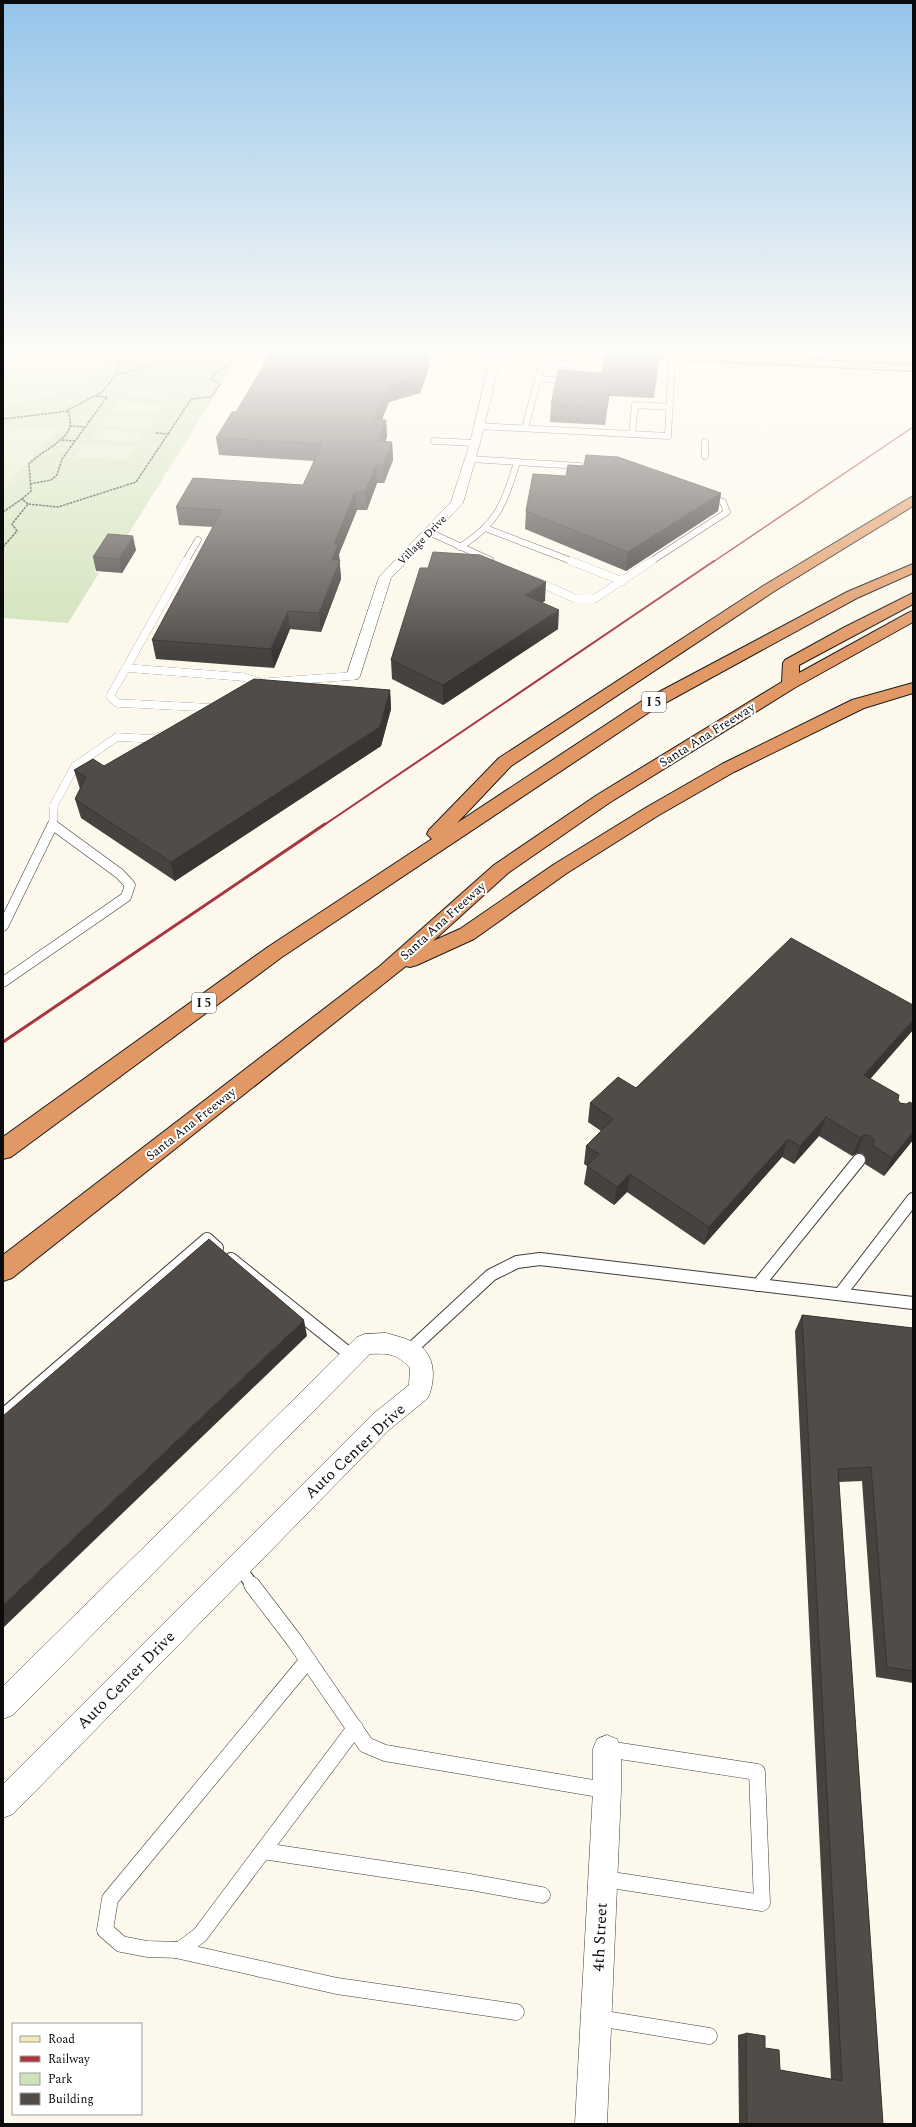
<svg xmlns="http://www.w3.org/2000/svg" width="916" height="2127" viewBox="0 0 916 2127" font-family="Spectral,serif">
  <rect width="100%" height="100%" fill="#fcf8eb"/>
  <path fill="#d0e2ba" d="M3,355H240L122,544L112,543L94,572L99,573L68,623L3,618Z"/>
  <g fill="#e1eaca">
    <path d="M3,355H112L84,388L3,406Z"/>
    <path d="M129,388L171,391L165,399L123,396Z"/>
    <path d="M119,402L161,404L155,413L113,410Z"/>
    <path d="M108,416L151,419L145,427L102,425Z"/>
    <path d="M3,426L58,429L3,490Z"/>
    <path d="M98,430L142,433L136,442L92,439Z"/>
    <path d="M84,444L136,447L128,460L75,457Z"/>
  </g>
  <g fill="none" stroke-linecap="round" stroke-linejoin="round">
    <g stroke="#3e3e3e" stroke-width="7">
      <g id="lane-far4">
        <path d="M479,426L668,436L672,356"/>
        <path d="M525,428L541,367L564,364L586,370L584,379L578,381L538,379"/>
        <path d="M632,434L635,405L670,407"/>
        <path d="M434,441L475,443"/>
        <path d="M705,442V456"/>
        <path d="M470,459L580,466"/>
        <path d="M485,528L574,562"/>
        <path d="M429,532L490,560"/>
        <path d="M460,547C497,524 505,503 517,462"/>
        <path d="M185,562L198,540"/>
        <path d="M650,562L727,512L723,502L707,496"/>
      </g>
    </g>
    <g stroke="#3e3e3e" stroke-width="8">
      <g id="lane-far3">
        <path d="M186,561L126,668L243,677L262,683"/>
        <path d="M571,561L622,581"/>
        <path d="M534,580L576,599H594L652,561"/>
        <path d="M126,668L110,696L117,703L215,708"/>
        <path d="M267,682L353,676"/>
        <path d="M53,825L54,805L75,766L117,737L155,739L162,735"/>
      </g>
    </g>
    <g stroke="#3e3e3e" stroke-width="11">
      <g id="lane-far2">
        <path d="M3,926L53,824"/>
        <path d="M3,982L126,897L130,885L120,874L53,825"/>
      </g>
    </g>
    <g stroke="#3e3e3e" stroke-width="14">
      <g id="lane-far1">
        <path d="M231,1259L352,1356"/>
        <path d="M758,1285L859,1160"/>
        <path d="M840,1294L913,1199"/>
        <path d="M409,1351L491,1275L517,1262L540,1259L913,1303"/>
        <path d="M3,1415L207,1239L217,1248"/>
        <path d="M238,1566L253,1586"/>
      </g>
    </g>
    <g stroke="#3e3e3e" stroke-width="17">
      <g id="lane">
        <path d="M252,1585L294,1640L366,1745L385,1753L605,1790"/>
        <path d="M308,1660L110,1899L105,1930L121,1944L147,1949L180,1950L200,1935L355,1728"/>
        <path d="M263,1851L470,1882L542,1895"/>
        <path d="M605,1879L762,1903L757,1772L607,1749"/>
        <path d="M176,1950L337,1986L516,2012"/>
        <path d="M598,2018L709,2036"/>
      </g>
    </g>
    <g stroke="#3e3e3e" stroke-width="1">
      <g id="street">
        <path d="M491,355H501L480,443L463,503L391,578L360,676L358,679H348L346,676L379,577L451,502L470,443Z"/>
        <path d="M817,355H828L823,358Z"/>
        <path d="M386,1333C396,1336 406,1338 415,1343C436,1353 436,1379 428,1398L389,1430L13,1814L3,1818V1784L373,1414L409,1385L410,1368C397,1354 389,1353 370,1354L13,1715L3,1719V1686L357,1337L365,1334Z"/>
        <path d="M607,1735L617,1739L621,1749V1791L607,2124H575L593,1791V1749L597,1739Z"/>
      </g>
    </g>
    <g stroke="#2d2d2d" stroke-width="2">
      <path id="secondary" d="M642,355H722L913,365V371L648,358Z"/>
    </g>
    <g stroke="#1c1c1c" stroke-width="2">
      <g id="highway">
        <path d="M913,496V506L773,592L511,766L457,823L642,701L847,592L913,564V573L857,598L654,709L282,957L11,1157L3,1159V1137L268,947L432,839L427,834L429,830L499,758L763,586Z"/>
        <path d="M913,593V604L799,665V673L908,613L913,611V622L796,687L609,803L508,873L433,941L460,929L553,865L647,807L722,764L852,700L913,683V693L864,708L734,772L659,815L567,873L474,939L417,965L410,967L406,966L12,1278L3,1281V1255L380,966L494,865L597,795L782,682L783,663L785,660L845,627Z"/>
      </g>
    </g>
    <g stroke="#2d2d2d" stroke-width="1.5" stroke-dasharray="2.5 1" stroke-linecap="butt">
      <path d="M116,375L118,363L126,355"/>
      <path d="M3,419L69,411"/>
      <path d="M70,426L85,427"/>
      <path d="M168,434L191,399L211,397L220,384L211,379C220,366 229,368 238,355"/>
      <path d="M62,440L75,441"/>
      <path d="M30,484L51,480L57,475L62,459L107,397L96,396"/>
      <path d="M22,499L31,491L29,464C40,452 67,441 70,426C71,421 69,415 68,410L102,392L116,375L148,366"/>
      <path d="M3,512L22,499L28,504"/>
      <path d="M3,547L17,531L12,524L28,504L58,507L136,482L168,434L155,433"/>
    </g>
    <use href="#lane-far4" stroke="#fff" stroke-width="6"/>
    <use href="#lane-far3" stroke="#fff" stroke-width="8"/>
    <use href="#lane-far2" stroke="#fff" stroke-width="10"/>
    <use href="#lane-far1" stroke="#fff" stroke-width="12"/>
    <use href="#lane" stroke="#fff" stroke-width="16"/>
    <use href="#street" fill="#fff" fill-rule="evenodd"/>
    <use href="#secondary" fill="#f4e9af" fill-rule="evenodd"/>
    <use href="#highway" fill="#e19865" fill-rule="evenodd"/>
    <path stroke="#a83640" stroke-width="1.5" d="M713,562L913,427"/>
    <path stroke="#a83640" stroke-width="2" d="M324,825L714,561"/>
    <path stroke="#a83640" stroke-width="3" d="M3,1042L325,824"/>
  </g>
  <g fill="#47413f">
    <path d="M429,368L420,393L389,402L382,420H386L387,437L385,442H392L393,460L384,483H377L367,510H357L339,554L341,579L321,632L290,629L274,668L156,659L152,640L213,527L179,525L176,507L303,485L314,461L219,455L216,438L236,412Z"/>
    <path d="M558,370L656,382L654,398L609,396L605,425L550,422L551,405Z"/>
    <path d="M721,493L718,511L626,571L525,529L526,511Z"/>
    <path d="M136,550L122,573L96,571L93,557Z"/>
    <path d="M545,601L542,602L558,629L443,705L392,679L391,660Z"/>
    <path d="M390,690L391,709L381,746L175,881L81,818L75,799L80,789L74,770L104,766Z"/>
    <path d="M913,1030L870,1079L898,1100L900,1103L906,1104L913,1140L884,1176L865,1164L866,1158L863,1154L857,1153L852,1156L819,1136L794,1164L782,1157L704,1245L627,1192L614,1205L584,1184L587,1166L584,1164L586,1146L601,1131L588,1122L590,1103L636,1088Z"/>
    <path d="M802,1315L913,1328V1683L876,1677L862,1481L839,1482L883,2124H739L738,2035L746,2033L765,2048L780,2070L831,2079L795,1331Z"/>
  </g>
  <g fill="#393533">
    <path d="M427,355H429V368L420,393L389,402L375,436L374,419L388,385Z"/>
    <path d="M611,379L609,396L605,425L607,408Z"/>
    <path d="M386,420L387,437L379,459L378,441Z"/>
    <path d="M392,442L393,460L384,483L383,465Z"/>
    <path d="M376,465L377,483L367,510L365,492Z"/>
    <path d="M355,492L357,510L339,554L341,579L321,632L319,613L332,560L334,544Z"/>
    <path d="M721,493L718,511L626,571L628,552Z"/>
    <path d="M133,536L136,550L122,573L119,559Z"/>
    <path d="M546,582L545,601L525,614V595Z"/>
    <path d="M559,610L558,629L443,705V685Z"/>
    <path d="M288,611L290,629L274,668L271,649Z"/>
    <path d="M390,690L391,709L381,746L175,881L171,862Z"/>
    <path d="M913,1020V1030L857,1094L864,1075Z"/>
    <path d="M826,1117L819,1136L794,1164L800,1146Z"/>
    <path d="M913,1132V1140L884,1176L892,1158Z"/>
    <path d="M864,1135L857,1153L852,1156L860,1138Z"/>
    <path d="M788,1139L782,1157L704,1245L709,1227Z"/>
    <path d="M630,1174L627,1192L614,1205L617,1187Z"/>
    <path d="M304,1320L307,1336L3,1628V1605Z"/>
  </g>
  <g fill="#524c49" stroke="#393533">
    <path d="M270,355H427L419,376L388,385L374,419L386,420L378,441L392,442L383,465H376L365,492H355L334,544H338L332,560H340L319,613L288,611L271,649L152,640L222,510L176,507L193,478L303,485L322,444L216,438L232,412H236Z"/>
    <path d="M605,355H658L656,382L611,379L607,408L551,405L558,370L602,373Z"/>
    <path d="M586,455L618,457L721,493L628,552L526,511L533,474L566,476L568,465L584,466Z"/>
    <path d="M108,534L133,536L119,559L93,557Z"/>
    <path d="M433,552L480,555L546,582L525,595L559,610L443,685L391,660L420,568H428Z"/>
    <path d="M254,679L390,690L380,727L171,862L75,799L86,777L74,770L93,759L104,766Z"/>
    <path d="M791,938L913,1005V1020L864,1075L899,1095L898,1100L900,1103L906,1104L910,1102L913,1104V1132L892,1158L873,1146L874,1139L871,1136L864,1135L860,1138L826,1117L800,1146L788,1139L709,1227L630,1174L617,1187L587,1166L599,1154L586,1146L613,1119L590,1103L618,1077L636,1088Z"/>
    <path d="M209,1239L304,1320L3,1605V1416Z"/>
    <path d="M802,1315L913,1328V1671L887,1667L871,1467L838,1469L883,2124H820L813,2123V2124H747L746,2033L765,2036V2048L779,2050L780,2070L842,2081Z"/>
  </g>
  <linearGradient id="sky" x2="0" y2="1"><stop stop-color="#94c4ea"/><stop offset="0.54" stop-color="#fefcf6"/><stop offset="1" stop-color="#fefcf6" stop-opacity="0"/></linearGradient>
  <rect width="916" height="653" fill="url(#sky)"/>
  <g text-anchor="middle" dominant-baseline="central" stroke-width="4" stroke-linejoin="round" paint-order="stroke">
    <g font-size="11" fill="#0b0b0b" stroke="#fff">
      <text transform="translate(422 540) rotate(-46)">Village Drive</text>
    </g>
    <g fill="#fff" stroke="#545454" stroke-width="1">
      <rect x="642" y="692" width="24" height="20" rx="3"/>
      <rect x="192" y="993" width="24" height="20" rx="3"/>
    </g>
    <g font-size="12" font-weight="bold" fill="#0b0b0b">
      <text x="654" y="702">I 5</text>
      <text x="204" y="1003">I 5</text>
    </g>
    <g font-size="13" fill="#0b0b0b" stroke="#fff">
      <text transform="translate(707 735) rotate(-32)">Santa Ana Freeway</text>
      <text transform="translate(443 921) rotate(-42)">Santa Ana Freeway</text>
      <text transform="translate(191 1124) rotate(-38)">Santa Ana Freeway</text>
    </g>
    <g font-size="16" fill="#0b0b0b" stroke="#fff">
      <text transform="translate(355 1451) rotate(-43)">Auto Center Drive</text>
      <text transform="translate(126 1680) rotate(-45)">Auto Center Drive</text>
      <text transform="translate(600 1937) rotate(-87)">4th Street</text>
    </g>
  </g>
  <rect width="916" height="2127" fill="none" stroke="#0b0b0b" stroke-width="8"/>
  <rect x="12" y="2023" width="130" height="92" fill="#ffffff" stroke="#9d9d9d"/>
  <rect x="20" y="2036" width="20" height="6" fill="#f4e9af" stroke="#9d9d9d"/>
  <text x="48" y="2043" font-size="12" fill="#0b0b0b">Road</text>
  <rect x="20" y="2056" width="20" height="6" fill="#a83640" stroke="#9d9d9d"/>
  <text x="48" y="2063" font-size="12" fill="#0b0b0b">Railway</text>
  <rect x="20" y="2073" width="20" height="12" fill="#d0e2ba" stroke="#9d9d9d"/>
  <text x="48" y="2083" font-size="12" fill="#0b0b0b">Park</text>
  <rect x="20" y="2093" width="20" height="12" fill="#524c49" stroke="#9d9d9d"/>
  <text x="48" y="2103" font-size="12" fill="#0b0b0b">Building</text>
</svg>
